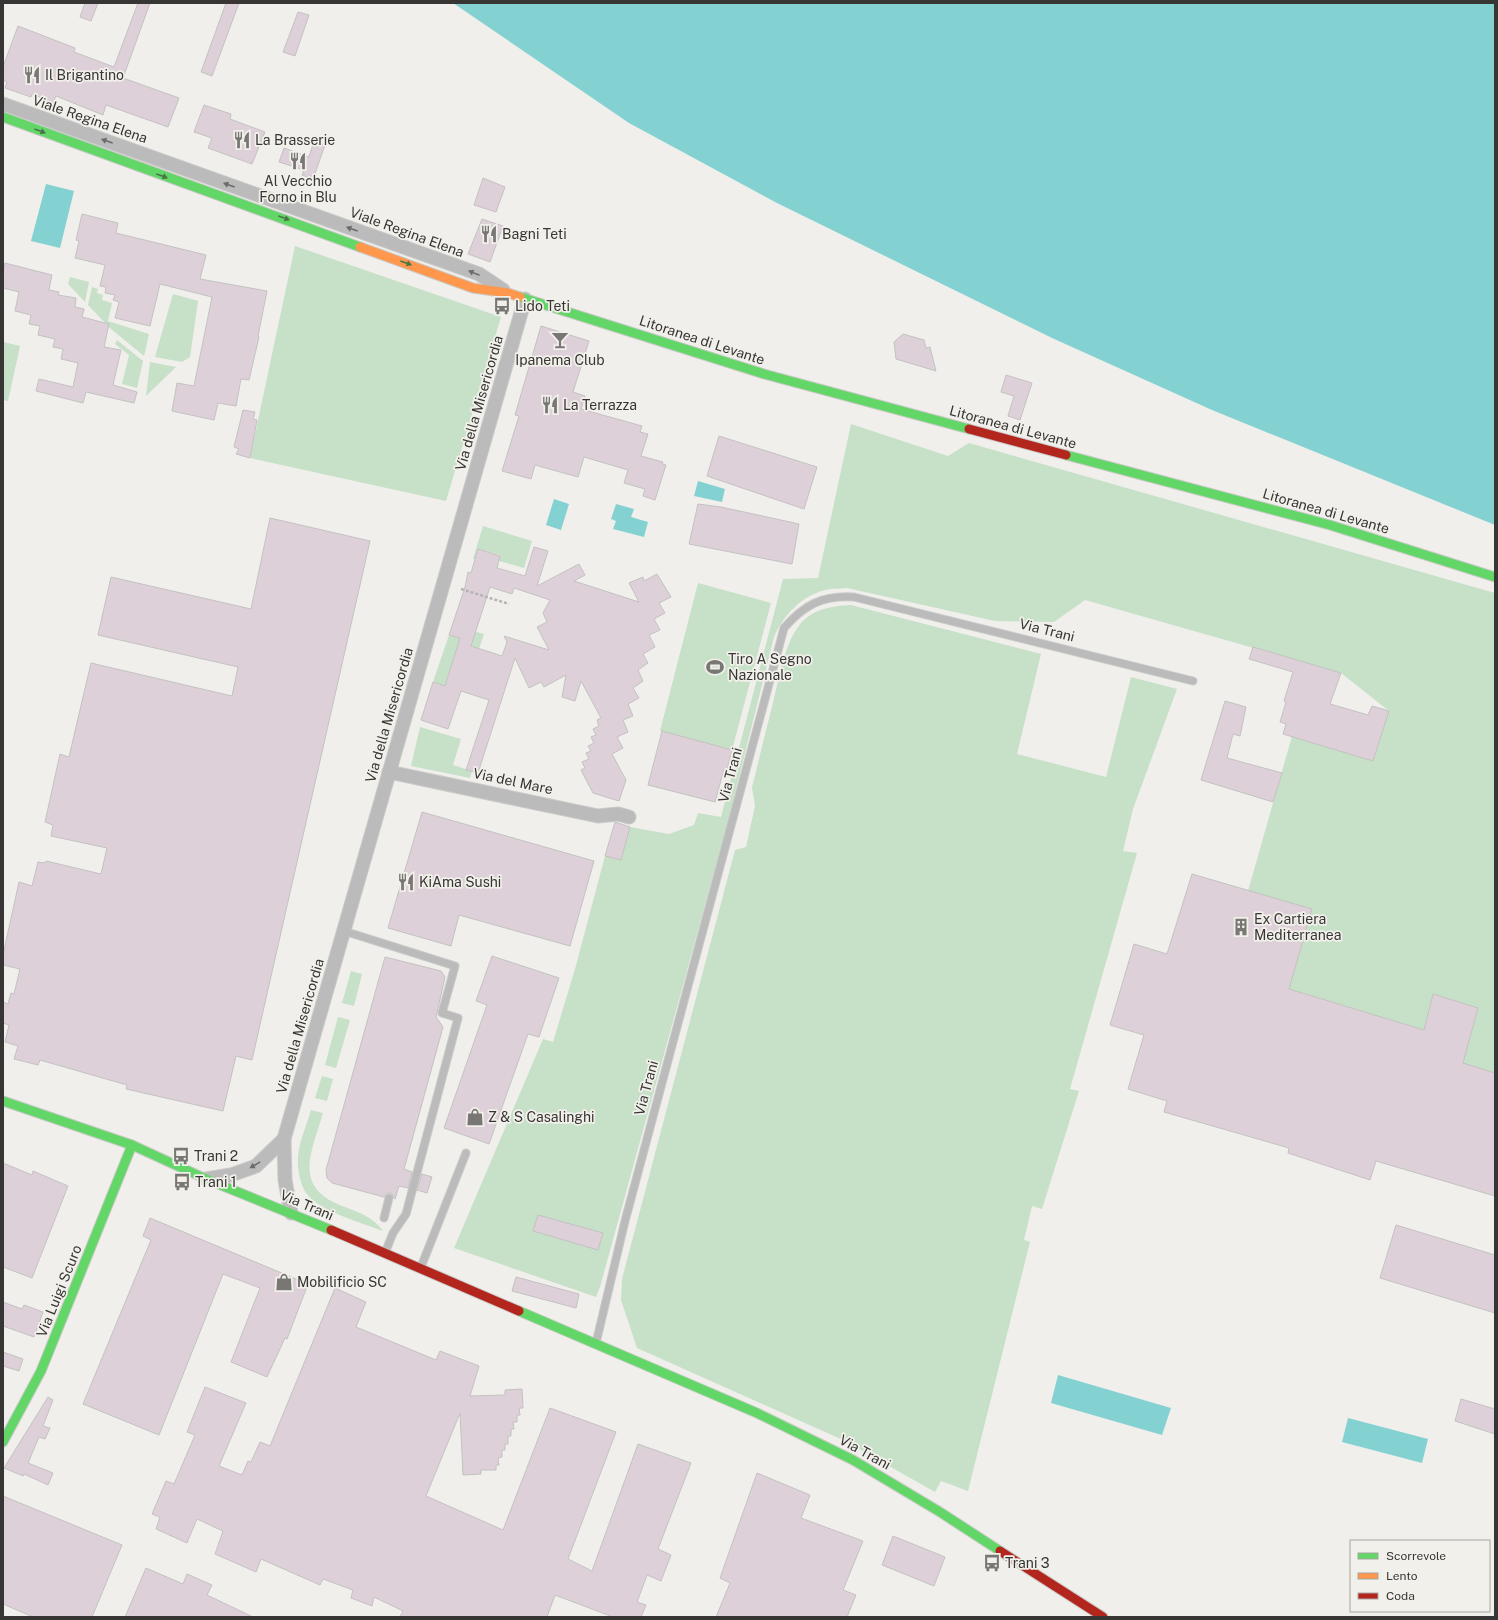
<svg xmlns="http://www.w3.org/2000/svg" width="1498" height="1620" viewBox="0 0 1498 1620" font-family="'Public Sans',sans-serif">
  <rect width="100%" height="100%" fill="#f0efec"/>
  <g fill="#c7e0c8">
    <path d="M295,246L501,317L446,501L250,458Z"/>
    <path d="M70,277L89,282L85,302L68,284Z"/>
    <path d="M92,287L98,289L97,293L103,295L102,300L112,303L108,321L149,334L144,356L111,329L88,305Z"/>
    <path d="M173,294L198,301L190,357L182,362L155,357Z"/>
    <path d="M117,340L143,361L137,388L122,384L129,355L115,344Z"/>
    <path d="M3,342L20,346L8,401L3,400Z"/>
    <path d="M150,362L176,367L146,396Z"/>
    <path d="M851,424L948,456L969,443L1495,593V1073L1419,1050L1424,1030L1289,989L1312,909L1248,891L1292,736L1373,761L1389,711L1341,673L1085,600L1054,622L995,621L847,588C840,589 832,588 825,590C801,596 783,616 774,637L727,825L600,1287L596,1297L454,1248L543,1039L553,1042L575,969L605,856L621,860L630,827L669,834L694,825L698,813L721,817L783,579L818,578Z"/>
    <path d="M483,526L532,541L524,568L499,561L500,555L478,549L475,559H473Z"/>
    <path d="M698,583L771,603L732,750L660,731Z"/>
    <path d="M851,605L1041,654L1017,754L1106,777L1131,677L1177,689L1133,809L1123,851L1137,853L1070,1089L1079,1091L1042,1209L1032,1206L1024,1240L1030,1242L968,1491L941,1481L935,1492L843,1440L637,1348L621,1300L622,1279L735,850L746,847L755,806L752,787C759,760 765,733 772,707C779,681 784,638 805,619C818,608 834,606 851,605Z"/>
    <path d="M473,631L484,634L479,649L459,643L445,686L433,682L449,635L469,641Z"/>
    <path d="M420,727L461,739L453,765L472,771L470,778L411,766Z"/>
    <path d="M351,971L362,974L354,1006L342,1003Z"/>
    <path d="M338,1017L350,1020L336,1068L325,1065Z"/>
    <path d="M322,1076L333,1079L327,1101L315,1098Z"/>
    <path d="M311,1110L323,1113C311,1154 292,1188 345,1207C360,1213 373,1217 383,1231C362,1223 319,1211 306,1193C300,1184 297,1168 298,1157C299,1142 307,1124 311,1110Z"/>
  </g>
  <g fill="#84d1d2">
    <path d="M453,3H1495V525L1212,410L1052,338L777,203L629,123Z"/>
    <path d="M46,184L74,191L60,248L31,241Z"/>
    <path d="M698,481L725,489L722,502L694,496Z"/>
    <path d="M554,499L569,504L561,530L546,525Z"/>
    <path d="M616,504L634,509L631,517L648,522L644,537L613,529L616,521L611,519Z"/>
    <path d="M1058,1375L1171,1408L1162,1435L1051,1403Z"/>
    <path d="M1348,1418L1428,1439L1422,1463L1342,1442Z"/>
  </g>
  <g fill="#ded0d8" stroke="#c3c2c1" fill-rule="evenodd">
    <path d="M85,3H98L91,21L80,17Z"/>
    <path d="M138,3H150L123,78L179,98L168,127L106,105L103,115L56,96L53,103L32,94L31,97L5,88L7,82L3,80V67L18,26L75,48L74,52L114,67Z"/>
    <path d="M226,3H239L212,76L201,72Z"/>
    <path d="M298,12L309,15L295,56L283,52Z"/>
    <path d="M204,105L231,114L230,119L265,132L252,164L208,148L212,138L194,132Z"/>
    <path d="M314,141L325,145L313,179L302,175L304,170L279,162L284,148L309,157Z"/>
    <path d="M483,178L505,187L496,212L474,205Z"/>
    <path d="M82,214L118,223L116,233L206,255L200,279L267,291L258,336L259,337L249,380L241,379L236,406L218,403L214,420L172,411L177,383L194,386L212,297L160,284L150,326L115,318L119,302L113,300L115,295L105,293L106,287L100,286L105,265L75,258L79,241L76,240Z"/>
    <path d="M482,219L503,226L490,262L468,254Z"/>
    <path d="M5,263L52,275L49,290L59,292L58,295L76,298L75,307L84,309L82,317L109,324L104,347L121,350L113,385L137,392L134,403L86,392L83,403L36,391L39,379L73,387L78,363L61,359L63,349L53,347L55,339L38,335L40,326L29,324L31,315L15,311L19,292L3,288V272Z"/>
    <path d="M541,326L589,341L573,392L585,396L581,409L642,426L640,432L648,434L641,456L663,462L662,464L666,465L655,500L643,496L645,489L624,483L628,470L584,457L578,477L535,465L531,479L502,471L519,416L515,415Z"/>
    <path d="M903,334L924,340L926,348L930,347L936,371L896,359L894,342Z"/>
    <path d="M1006,375L1032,383L1020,420L1008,416L1014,396L1001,392Z"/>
    <path d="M243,410L255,412L253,419L257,420L250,458L236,454L239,449L234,447Z"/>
    <path d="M719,436L817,467L804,509L707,476Z"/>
    <path d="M698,504L721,507L799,524L792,564L689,544Z"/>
    <path d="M270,518L370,541L252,1060L236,1056L223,1111L126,1089L127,1085L40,1060L38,1065L14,1059L18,1046L5,1042L9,1025L3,1023V1002L8,1004L11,993L14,994L20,969L3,965V955L19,882L32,886L38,862L45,863L46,861L101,874L107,848L51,836L53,825L45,822L60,754L69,757L91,663L232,696L238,667L98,635L111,577L251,609Z"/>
    <path d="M534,547L548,551L537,586L579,564L585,575L574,581L639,602L629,583L643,577L644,581L657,574L671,597L659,603L665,613L654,619L660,630L649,635L655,647L643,654L648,663L638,670L643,681L633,688L639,698L628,704L633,716L623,720L628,732L617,737L623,748L612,754L626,780L619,801L593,793L581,770L585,768L582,762L589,759L586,753L591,751L588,746L594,743L591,737L596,735L593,729L599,726L597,720L601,718L581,681L575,701L562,697L566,675L544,687L541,682L529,688L515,658L478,773L466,770L489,700L461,691L448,729L421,720L433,682L445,686L460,638L449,635L465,587L468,572L471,573L478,549L500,556L497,568L525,576ZM490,587L512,594L514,588L550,600L543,613L547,622L537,627L549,650L504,636L507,642L502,656L471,646Z"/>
    <path d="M1253,647L1341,673L1330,704L1368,715L1372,706L1389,711L1373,761L1283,734L1286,724L1280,722L1286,702L1284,701L1293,672L1249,659Z"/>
    <path d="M1225,701L1246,707L1240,736L1233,734L1227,758L1282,773L1273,802L1201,780Z"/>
    <path d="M662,731L732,750L727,770L724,769L715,802L648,785Z"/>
    <path d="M422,812L594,861L570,946L459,915L451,946L388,928Z"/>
    <path d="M615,822L630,827L621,860L605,856Z"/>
    <path d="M1192,874L1312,909L1289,989L1424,1030L1433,994L1478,1008L1463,1063L1495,1073V1196L1376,1161L1370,1180L1288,1153L1289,1148L1164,1112L1167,1101L1128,1089L1144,1035L1110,1025L1134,944L1167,954Z"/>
    <path d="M492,956L559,978L539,1037L528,1034L489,1144L444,1128L487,1005L476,1001Z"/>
    <path d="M385,957L441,971L445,977L436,1017L443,1027L404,1169L412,1172L408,1188L399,1186L395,1199L391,1193H387L384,1197L332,1183L327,1178L326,1170Z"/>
    <path d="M3,1163L32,1175L33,1171L68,1186L32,1278L3,1267Z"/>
    <path d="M422,1174L432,1177L427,1193L417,1190Z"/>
    <path d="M538,1215L603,1233L598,1250L533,1231Z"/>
    <path d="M150,1218L308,1284L287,1339L285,1338L267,1377L231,1362L260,1288L223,1274L159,1435L83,1404L151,1240L143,1236Z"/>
    <path d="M1396,1225L1495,1255V1313L1380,1278Z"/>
    <path d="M516,1277L579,1294L576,1308L512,1291Z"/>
    <path d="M335,1288L366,1302L356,1327L436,1360L440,1351L479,1366L470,1396L505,1395V1390L522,1389L523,1408H519L520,1415H517V1422H513L514,1429H511V1436H508V1444H505V1450H502V1457L498,1458L499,1465H496V1470H481V1474L463,1475L460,1413L426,1496L503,1530L550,1408L616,1432L568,1559L592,1571L638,1444L691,1463L658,1549L671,1555L661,1581L647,1575L637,1602L646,1605L641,1617H613L555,1595L547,1617H400L403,1611L374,1597L372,1606L351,1598L353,1590L323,1579L320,1585L261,1559L256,1572L215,1554L223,1531L197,1519L187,1543L156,1529L160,1517L152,1514L166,1481L174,1484L195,1435L187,1432L205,1387L246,1403L219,1466L242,1475L248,1461L251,1462L260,1442L270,1446Z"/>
    <path d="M3,1302L22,1309L24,1305L43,1312L34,1337L3,1326Z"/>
    <path d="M3,1352L23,1359L19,1371L3,1366Z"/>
    <path d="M48,1397L53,1400L43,1426L50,1428L45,1439L39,1437L28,1463L53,1473L48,1485L24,1474L23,1476L4,1468Z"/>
    <path d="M1461,1399L1495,1409V1434L1455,1421Z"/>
    <path d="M757,1473L810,1495L801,1518L863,1541L843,1590L856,1595L847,1617H716L730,1583L720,1578Z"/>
    <path d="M3,1496L122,1545L92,1617H33L3,1604Z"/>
    <path d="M893,1536L945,1557L934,1586L882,1565Z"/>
    <path d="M146,1568L183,1584L187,1574L212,1585L207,1595L253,1617H125Z"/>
  </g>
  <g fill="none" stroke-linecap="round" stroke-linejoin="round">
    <g stroke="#cacac8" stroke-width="9">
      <g id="lane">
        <path d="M344,931L455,966L442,1013L458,1018L406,1214L393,1233L385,1253"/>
        <path d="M384,1218L389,1198"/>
        <path d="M421,1267L466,1153"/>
        <path d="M596,1343L625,1221L784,628C804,605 822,595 854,597L1193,681"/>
      </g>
    </g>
    <g stroke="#cacac8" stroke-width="15">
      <g id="street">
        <path d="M3,104L479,274L503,290"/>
        <path d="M389,772L598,816L618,814L629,817"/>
        <path d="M206,1179L231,1175L256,1166L284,1139"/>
        <path d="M291,1213L285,1180L284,1139L525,299"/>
      </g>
    </g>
    <g stroke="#cacac8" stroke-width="11">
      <g id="fast">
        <path d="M3,117L360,247"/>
        <path d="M520,297L764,374L969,429"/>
        <path d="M1066,455L1330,525L1495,577"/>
        <path d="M3,1101L132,1145L206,1179L331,1230"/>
        <path d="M519,1311L757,1413L853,1460L940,1512L1000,1551"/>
        <path d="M3,1442L41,1371L132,1145"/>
      </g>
    </g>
    <g stroke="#cacac8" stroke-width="11">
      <path id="slow" d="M360,247L473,288L508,293L520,297"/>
    </g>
    <g stroke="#cacac8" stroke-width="11">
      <g id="jam">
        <path d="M969,429L1066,455"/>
        <path d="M331,1230L519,1311"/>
        <path d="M1000,1551L1103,1617"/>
      </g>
    </g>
    <path stroke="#b4b4b3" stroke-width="2.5" stroke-dasharray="3 2" stroke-linecap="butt" d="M461,589L509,604"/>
    <use href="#lane" stroke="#bbbbbc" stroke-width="7"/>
    <use href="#street" stroke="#bbbbbc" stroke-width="13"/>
    <use href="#fast" stroke="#63d668" stroke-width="9"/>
    <use href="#slow" stroke="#ff974d" stroke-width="9"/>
    <use href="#jam" stroke="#b3261e" stroke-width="9"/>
  </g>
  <defs><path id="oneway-solid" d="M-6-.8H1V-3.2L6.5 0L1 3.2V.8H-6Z"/></defs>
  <g fill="#497649">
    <use href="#oneway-solid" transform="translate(40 131) rotate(20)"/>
    <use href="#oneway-solid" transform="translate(162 176) rotate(20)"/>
    <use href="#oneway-solid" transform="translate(284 218) rotate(20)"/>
    <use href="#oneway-solid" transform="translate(406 263) rotate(20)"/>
  </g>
  <g fill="#6c6b6a">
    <use href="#oneway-solid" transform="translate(107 141) rotate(-161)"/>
    <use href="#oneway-solid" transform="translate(229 185) rotate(-160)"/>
    <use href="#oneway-solid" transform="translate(352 229) rotate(-160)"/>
    <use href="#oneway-solid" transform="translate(474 273) rotate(-158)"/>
    <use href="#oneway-solid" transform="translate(255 1165) rotate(149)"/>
  </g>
  <defs>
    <g id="restaurant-bare" transform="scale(1.38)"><path d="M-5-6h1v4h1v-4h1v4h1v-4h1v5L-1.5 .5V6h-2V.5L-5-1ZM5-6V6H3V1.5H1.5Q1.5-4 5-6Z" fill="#787774" stroke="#f2f0ea" stroke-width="2.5" paint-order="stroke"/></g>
    <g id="bus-bare" transform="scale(1.38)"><path d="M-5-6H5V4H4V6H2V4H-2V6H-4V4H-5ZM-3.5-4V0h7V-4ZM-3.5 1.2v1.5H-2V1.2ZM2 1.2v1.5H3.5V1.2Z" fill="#787774" stroke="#f2f0ea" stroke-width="2.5" paint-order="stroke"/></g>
    <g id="bar-bare" transform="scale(1.38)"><path d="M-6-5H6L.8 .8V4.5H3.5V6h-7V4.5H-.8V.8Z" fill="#787774" stroke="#f2f0ea" stroke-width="2.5" paint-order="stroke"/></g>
    <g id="stadium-bare" transform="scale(1.38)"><path d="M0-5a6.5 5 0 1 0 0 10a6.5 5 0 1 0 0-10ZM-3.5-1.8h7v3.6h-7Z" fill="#787774" stroke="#f2f0ea" stroke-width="2.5" paint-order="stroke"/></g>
    <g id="building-bare" transform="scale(1.38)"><path d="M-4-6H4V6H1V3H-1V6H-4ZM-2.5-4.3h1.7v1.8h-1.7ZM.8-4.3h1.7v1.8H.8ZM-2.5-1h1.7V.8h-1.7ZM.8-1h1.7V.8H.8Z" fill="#787774" stroke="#f2f0ea" stroke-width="2.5" paint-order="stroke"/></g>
    <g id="shop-bare" transform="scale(1.38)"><path d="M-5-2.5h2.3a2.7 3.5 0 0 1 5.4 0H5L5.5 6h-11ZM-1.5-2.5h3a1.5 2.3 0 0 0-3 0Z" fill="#787774" stroke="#f2f0ea" stroke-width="2.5" paint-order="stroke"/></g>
  </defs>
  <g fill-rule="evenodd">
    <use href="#restaurant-bare" x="32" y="75"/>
    <use href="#restaurant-bare" x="242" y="140"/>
    <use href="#restaurant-bare" x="298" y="161"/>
    <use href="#restaurant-bare" x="489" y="234"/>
    <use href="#bus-bare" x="502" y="306"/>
    <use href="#bar-bare" x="560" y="340"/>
    <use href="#restaurant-bare" x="550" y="405"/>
    <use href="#stadium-bare" x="715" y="667"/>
    <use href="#restaurant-bare" x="406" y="882"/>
    <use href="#building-bare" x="1241" y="927"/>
    <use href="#shop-bare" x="475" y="1117"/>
    <use href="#bus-bare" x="181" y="1156"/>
    <use href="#bus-bare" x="182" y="1182"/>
    <use href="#shop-bare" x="284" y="1282"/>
    <use href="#bus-bare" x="992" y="1563"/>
  </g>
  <g text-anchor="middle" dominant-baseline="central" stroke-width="3.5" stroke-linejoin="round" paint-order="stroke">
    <g font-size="14" fill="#373634" stroke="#f2f0ea" text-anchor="start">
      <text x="45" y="75">Il Brigantino</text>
      <text x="255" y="140">La Brasserie</text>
      <text x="298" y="181" text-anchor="middle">Al Vecchio<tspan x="298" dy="16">Forno in Blu</tspan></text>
      <text x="502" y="234">Bagni Teti</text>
      <text x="515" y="306">Lido Teti</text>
      <text x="560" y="360" text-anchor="middle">Ipanema Club</text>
      <text x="563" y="405">La Terrazza</text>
      <text x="728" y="659">Tiro A Segno<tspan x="728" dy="16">Nazionale</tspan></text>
      <text x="419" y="882">KiAma Sushi</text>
      <text x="1254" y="919">Ex Cartiera<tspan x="1254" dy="16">Mediterranea</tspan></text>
      <text x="488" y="1117">Z &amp; S Casalinghi</text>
      <text x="194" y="1156">Trani 2</text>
      <text x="195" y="1182">Trani 1</text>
      <text x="297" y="1282">Mobilificio SC</text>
      <text x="1005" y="1563">Trani 3</text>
    </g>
    <g font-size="14" fill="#373634" stroke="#f2f0ea">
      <text transform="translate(90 119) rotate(19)">Viale Regina Elena</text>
      <text transform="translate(407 232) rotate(20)">Viale Regina Elena</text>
      <text transform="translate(702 340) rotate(18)">Litoranea di Levante</text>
      <text transform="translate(479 403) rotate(-74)">Via della Misericordia</text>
      <text transform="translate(1013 427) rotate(15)">Litoranea di Levante</text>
      <text transform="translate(1326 511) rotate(16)">Litoranea di Levante</text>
      <text transform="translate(1047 630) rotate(14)">Via Trani</text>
      <text transform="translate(389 715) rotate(-74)">Via della Misericordia</text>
      <text transform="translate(730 775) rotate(-75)">Via Trani</text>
      <text transform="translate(513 781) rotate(12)">Via del Mare</text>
      <text transform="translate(300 1026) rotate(-74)">Via della Misericordia</text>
      <text transform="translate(646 1088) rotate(-75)">Via Trani</text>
      <text transform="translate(307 1205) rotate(23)">Via Trani</text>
      <text transform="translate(59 1291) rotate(-68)">Via Luigi Scuro</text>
      <text transform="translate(865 1452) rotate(29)">Via Trani</text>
    </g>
  </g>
  <rect width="1498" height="1620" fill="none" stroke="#373634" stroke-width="8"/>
  <rect x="1350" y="1540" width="140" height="72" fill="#f2f0ea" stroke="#a7a6a1"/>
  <rect x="1358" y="1553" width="20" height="6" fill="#63d668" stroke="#a7a6a1"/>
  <text x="1386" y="1560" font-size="12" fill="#373634">Scorrevole</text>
  <rect x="1358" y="1573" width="20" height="6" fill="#ff974d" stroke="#a7a6a1"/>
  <text x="1386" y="1580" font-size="12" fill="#373634">Lento</text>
  <rect x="1358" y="1593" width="20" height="6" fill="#b3261e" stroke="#a7a6a1"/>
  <text x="1386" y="1600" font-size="12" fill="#373634">Coda</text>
</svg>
